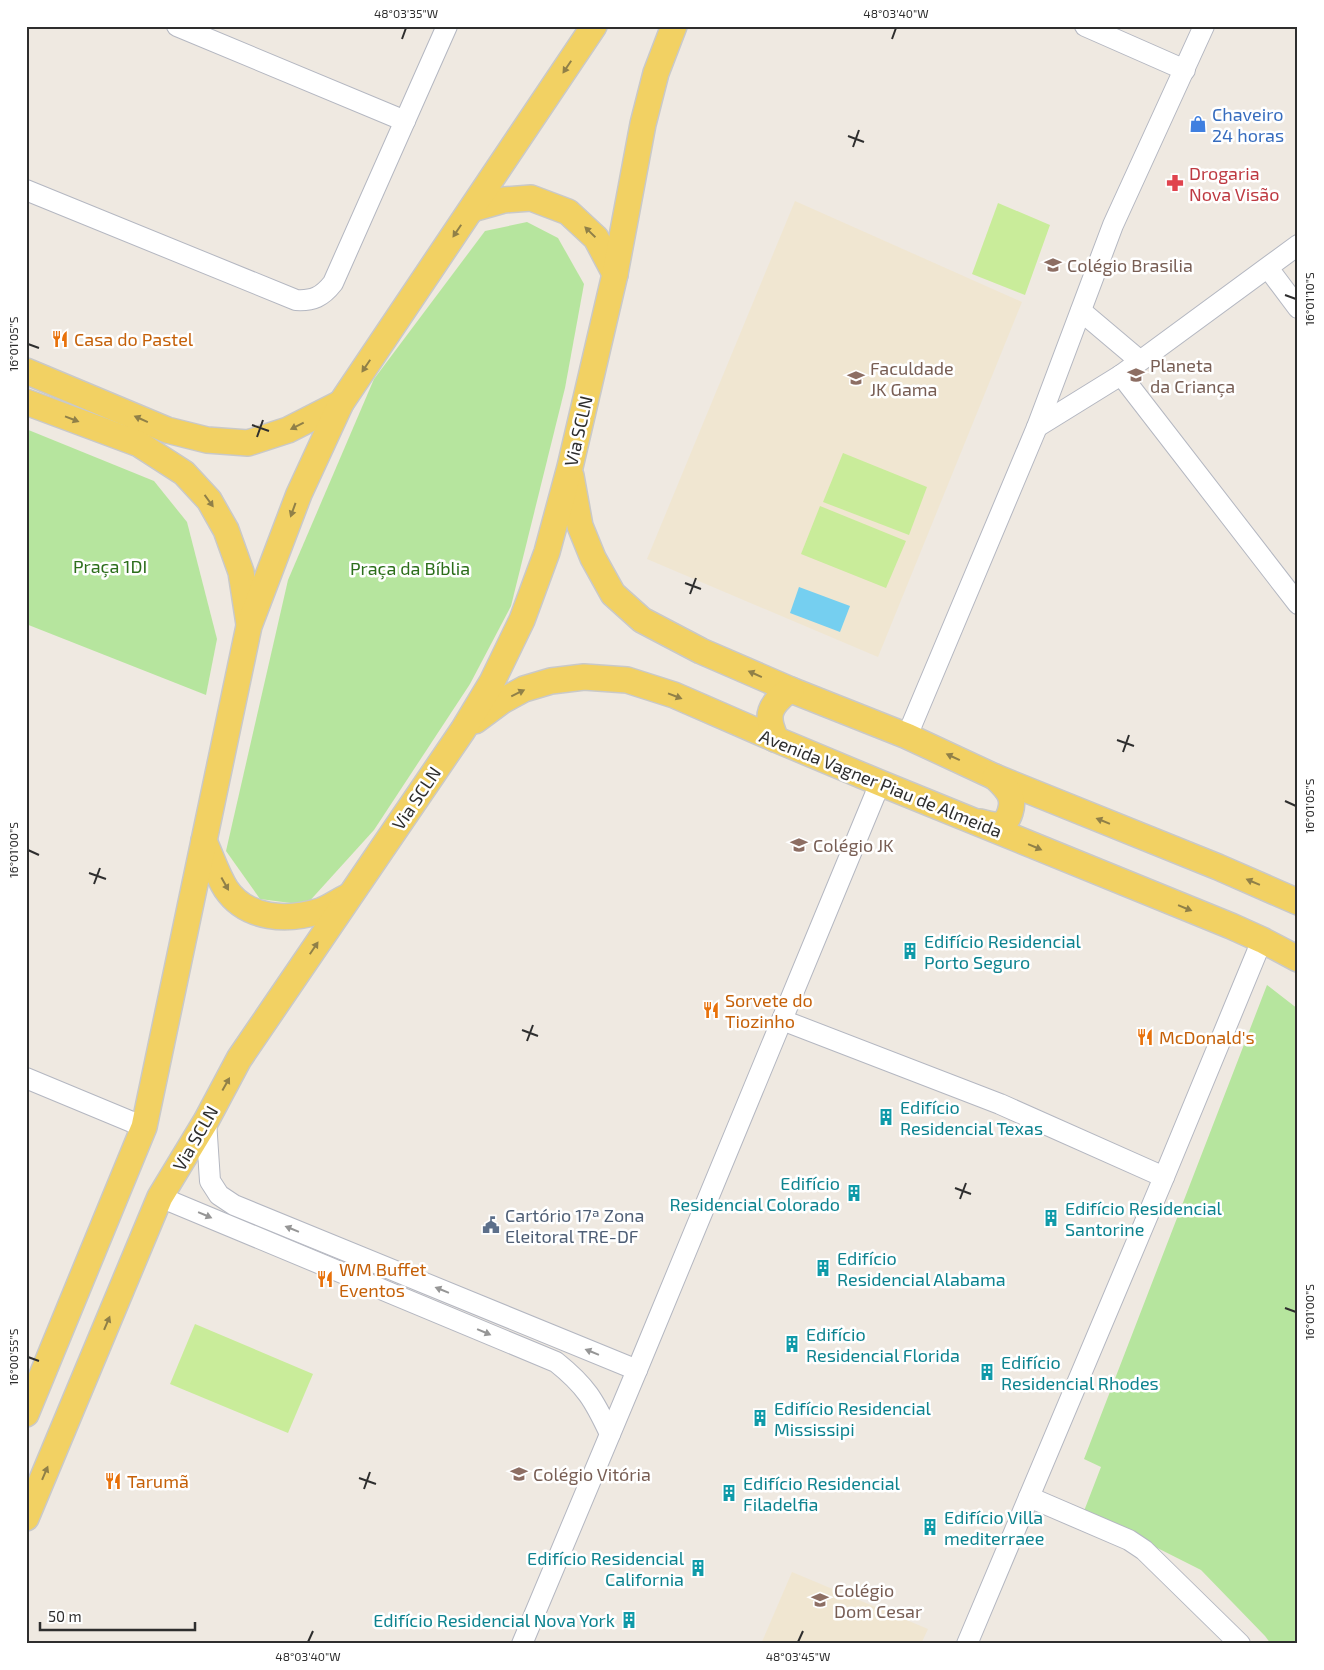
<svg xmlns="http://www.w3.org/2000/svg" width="1324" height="1670" viewBox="0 0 1324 1670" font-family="'Exo 2',sans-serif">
  <rect width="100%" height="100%" fill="#efe9e1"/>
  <g fill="#f0e6d1">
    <path d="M795,201L1022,302L878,657L647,559Z"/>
    <path d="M792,1572L928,1629L921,1644H761Z"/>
  </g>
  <g fill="#b6e59e">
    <path d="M527,222L558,238L584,284L565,388L511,606L470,684L374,830L306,905L260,899L226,851L288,580L374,379L485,231Z"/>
    <path d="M26,429L154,481L187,522L217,639L206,695L26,624Z"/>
    <path d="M1267,985L1298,1009V1644H1271L1265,1636L1201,1570L1084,1511L1101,1467L1084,1459Z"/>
  </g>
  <g fill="#c9ec9a">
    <path d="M998,203L1050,225L1025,295L972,274Z"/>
    <path d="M843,453L927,487L909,535L823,502Z"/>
    <path d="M820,506L906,541L886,588L801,554Z"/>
    <path d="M195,1324L313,1374L288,1433L170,1384Z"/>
  </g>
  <path fill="#75cff0" d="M799,587L850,606L840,632L790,613Z"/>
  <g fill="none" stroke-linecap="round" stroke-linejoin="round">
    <g stroke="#b4b7c1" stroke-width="22">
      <g id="minor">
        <path d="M177,26L405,121"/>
        <path d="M1085,26L1185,70"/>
        <path d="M26,190L296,300C313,301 322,297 333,283L447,26"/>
        <path d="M1268,268L1298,308"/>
        <path d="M1081,311L1139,360"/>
        <path d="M1121,375L1298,604"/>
        <path d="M1037,427L1121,375L1298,245"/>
        <path d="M907,736L1037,427L1113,225L1204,26"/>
        <path d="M782,1020L1000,1104L1164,1177"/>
        <path d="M26,1078L144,1127"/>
        <path d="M206,1121L210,1181L219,1195L234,1205L637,1370"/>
        <path d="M160,1197L556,1362C586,1386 594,1400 610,1434"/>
        <path d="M1029,1497L1129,1540L1144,1550L1240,1644"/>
        <path d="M522,1644L637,1370L880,783"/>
        <path d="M967,1644L1164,1177L1262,940"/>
      </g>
    </g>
    <g stroke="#c9c9c9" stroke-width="28">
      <g id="major">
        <path d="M472,209L504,200L531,198L568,212L596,238L615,274"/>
        <path d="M26,371L167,430L207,440L248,443L288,430L341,403"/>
        <path d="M26,402L139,444L184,473L209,500L226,530L241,572L249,624"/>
        <path d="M571,476L580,526L593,558L613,594L642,620L701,651L791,690L907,736L995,777L1218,867L1298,902"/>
        <path d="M475,721L502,701L524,689L551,681L584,677L627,680L674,695L775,739L880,783L1231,926L1262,940L1298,959"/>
        <path d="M775,739C774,733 770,726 770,719C769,707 781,695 791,690"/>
        <path d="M980,822C985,823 993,826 999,825C1010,822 1014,804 1010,795C1007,788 1000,782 995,777"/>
        <path d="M204,841C211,856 217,875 226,889C247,920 288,921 320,911C329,908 338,901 347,897"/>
        <path d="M26,1414L144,1127L249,626L299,494L341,403L594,26"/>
        <path d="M26,1518L160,1197L206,1121L239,1059L463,730L492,682L522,620L547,552L570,467L615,274L643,124L656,73L674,26"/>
      </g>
    </g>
    <use href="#minor" stroke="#fff" stroke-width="20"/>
    <use href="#major" stroke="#f2d163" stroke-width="25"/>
  </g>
  <defs><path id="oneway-solid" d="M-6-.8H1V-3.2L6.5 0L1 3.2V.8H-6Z" transform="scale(1.25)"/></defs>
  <g fill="#908048">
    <use href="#oneway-solid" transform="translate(567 67) rotate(124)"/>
    <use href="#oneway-solid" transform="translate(457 231) rotate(124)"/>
    <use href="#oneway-solid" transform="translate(590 232) rotate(-136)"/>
    <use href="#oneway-solid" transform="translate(366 366) rotate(124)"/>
    <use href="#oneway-solid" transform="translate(72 419) rotate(21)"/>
    <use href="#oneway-solid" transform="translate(141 419) rotate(-156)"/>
    <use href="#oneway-solid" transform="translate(297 426) rotate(153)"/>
    <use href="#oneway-solid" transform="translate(209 501) rotate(54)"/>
    <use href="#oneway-solid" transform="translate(293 510) rotate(110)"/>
    <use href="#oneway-solid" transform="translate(755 674) rotate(-156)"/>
    <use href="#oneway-solid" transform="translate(518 693) rotate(-26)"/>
    <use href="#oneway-solid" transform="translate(675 696) rotate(21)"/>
    <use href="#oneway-solid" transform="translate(953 757) rotate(-155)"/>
    <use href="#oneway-solid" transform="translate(1103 821) rotate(-158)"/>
    <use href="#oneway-solid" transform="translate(1035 847) rotate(23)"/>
    <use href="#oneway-solid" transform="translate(1253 882) rotate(-157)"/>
    <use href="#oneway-solid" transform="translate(225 884) rotate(61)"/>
    <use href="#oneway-solid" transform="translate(1185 908) rotate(22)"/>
    <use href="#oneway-solid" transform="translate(314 948) rotate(-56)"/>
    <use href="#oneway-solid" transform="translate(226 1084) rotate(-61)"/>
    <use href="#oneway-solid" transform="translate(107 1323) rotate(-67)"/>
    <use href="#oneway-solid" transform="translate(45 1473) rotate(-67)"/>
  </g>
  <g fill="#969696">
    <use href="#oneway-solid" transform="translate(205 1215) rotate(23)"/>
    <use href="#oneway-solid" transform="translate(292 1229) rotate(-158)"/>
    <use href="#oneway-solid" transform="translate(442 1290) rotate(-158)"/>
    <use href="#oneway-solid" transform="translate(484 1332) rotate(23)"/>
    <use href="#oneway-solid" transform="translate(592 1352) rotate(-158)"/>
  </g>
  <path fill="none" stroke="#2e2e2e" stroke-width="2" d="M402,39L406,28M892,39L896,28M848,136L864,142M853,147L859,130M1285,295L1296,299M28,344L39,348M252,425L269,431M257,437L263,420M685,583L701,589M690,594L696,578M1117,740L1134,746M1123,752L1129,735M1285,801L1296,806M28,850L39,855M89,873L106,879M94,884L100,868M522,1030L538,1036M527,1041L533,1025M955,1188L971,1194M960,1199L966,1183M1285,1308L1296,1312M28,1357L39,1361M359,1478L376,1484M364,1489L370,1472M308,1642L313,1631M798,1642L803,1631"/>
  <defs>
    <g id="shop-bare" transform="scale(1.35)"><path d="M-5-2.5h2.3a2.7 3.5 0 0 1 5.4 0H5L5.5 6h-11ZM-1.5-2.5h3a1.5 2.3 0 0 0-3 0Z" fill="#3f7fe0" stroke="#fff" stroke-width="2.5" paint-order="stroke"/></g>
    <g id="pharmacy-bare" transform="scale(1.35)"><path d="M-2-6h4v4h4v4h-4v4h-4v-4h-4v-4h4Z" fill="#e0444e" stroke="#fff" stroke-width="2.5" paint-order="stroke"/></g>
    <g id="university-bare" transform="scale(1.35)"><path d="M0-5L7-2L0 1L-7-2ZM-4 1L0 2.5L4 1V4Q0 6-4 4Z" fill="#8d6e63" stroke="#fff" stroke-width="2.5" paint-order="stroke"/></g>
    <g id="restaurant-bare" transform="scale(1.35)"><path d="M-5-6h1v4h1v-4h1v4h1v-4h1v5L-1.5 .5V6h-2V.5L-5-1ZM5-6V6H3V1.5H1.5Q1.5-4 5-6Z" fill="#e8710a" stroke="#fff" stroke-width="2.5" paint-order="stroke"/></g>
    <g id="school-bare" transform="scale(1.35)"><path d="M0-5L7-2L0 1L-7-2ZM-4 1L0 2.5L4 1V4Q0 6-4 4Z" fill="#8d6e63" stroke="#fff" stroke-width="2.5" paint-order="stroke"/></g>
    <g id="building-bare" transform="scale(1.35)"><path d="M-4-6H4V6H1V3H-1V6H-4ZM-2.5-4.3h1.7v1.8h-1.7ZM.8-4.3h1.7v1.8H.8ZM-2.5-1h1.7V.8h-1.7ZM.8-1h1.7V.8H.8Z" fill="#0f9aa8" stroke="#fff" stroke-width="2.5" paint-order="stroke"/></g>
    <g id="civic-bare" transform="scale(1.35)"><path d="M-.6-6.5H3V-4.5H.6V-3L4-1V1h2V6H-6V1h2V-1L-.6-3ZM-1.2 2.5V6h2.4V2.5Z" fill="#5c6f8a" stroke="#fff" stroke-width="2.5" paint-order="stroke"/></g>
  </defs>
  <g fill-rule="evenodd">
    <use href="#shop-bare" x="1198" y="124"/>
    <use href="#pharmacy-bare" x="1175" y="183"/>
    <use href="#university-bare" x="1053" y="265"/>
    <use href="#restaurant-bare" x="60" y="339"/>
    <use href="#school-bare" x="1136" y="375"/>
    <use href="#university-bare" x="856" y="378"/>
    <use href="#university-bare" x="799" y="845"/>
    <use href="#building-bare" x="910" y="951"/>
    <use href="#restaurant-bare" x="711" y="1010"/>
    <use href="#restaurant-bare" x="1145" y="1037"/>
    <use href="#building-bare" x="886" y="1117"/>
    <use href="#building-bare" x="854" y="1193"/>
    <use href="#building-bare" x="1051" y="1218"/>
    <use href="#civic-bare" x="491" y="1225"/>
    <use href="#building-bare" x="823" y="1268"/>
    <use href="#restaurant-bare" x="325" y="1279"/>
    <use href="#building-bare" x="792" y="1344"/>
    <use href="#building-bare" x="987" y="1372"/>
    <use href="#building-bare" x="760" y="1418"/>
    <use href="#university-bare" x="519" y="1474"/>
    <use href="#restaurant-bare" x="113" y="1481"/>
    <use href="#building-bare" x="729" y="1493"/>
    <use href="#building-bare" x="930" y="1527"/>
    <use href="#building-bare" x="698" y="1568"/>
    <use href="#university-bare" x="820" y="1600"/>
    <use href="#building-bare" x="629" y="1620"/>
  </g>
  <g text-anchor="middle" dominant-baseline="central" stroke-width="5" stroke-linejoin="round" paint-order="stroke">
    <g font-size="18" fill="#366cbe" stroke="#fff" text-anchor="start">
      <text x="1212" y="114">Chaveiro<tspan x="1212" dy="21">24 horas</tspan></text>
    </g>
    <g font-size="18" fill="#be3a42" stroke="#fff" text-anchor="start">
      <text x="1189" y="173">Drogaria<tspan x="1189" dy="21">Nova Visão</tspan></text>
    </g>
    <g font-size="18" fill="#785e54" stroke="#fff" text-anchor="start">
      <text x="1067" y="265">Colégio Brasilia</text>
      <text x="1150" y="365">Planeta<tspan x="1150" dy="21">da Criança</tspan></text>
      <text x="870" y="368">Faculdade<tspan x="870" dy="21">JK Gama</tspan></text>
      <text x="813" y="845">Colégio JK</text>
      <text x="533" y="1474">Colégio Vitória</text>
      <text x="834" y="1590">Colégio<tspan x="834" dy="21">Dom Cesar</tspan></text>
    </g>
    <g font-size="18" fill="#c56008" stroke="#fff" text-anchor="start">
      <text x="74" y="339">Casa do Pastel</text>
      <text x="725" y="1000">Sorvete do<tspan x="725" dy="21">Tiozinho</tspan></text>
      <text x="1159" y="1037">McDonald's</text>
      <text x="339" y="1269">WM Buffet<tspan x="339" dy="21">Eventos</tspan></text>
      <text x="127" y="1481">Tarumã</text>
    </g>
    <g font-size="18" fill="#2e2e2e" stroke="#fff">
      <text transform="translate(578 431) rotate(-77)">Via SCLN</text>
      <text transform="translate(881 783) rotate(22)">Avenida Vagner Piau de Almeida</text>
      <text transform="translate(416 798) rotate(-56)">Via SCLN</text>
      <text transform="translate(195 1138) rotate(-60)">Via SCLN</text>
    </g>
    <g font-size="18" fill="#2c6e1b" stroke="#fff">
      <text x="110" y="566">Praça 1DI</text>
      <text x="410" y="568">Praça da Bíblia</text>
    </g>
    <g font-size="18" fill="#0d838f" stroke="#fff" text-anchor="start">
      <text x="924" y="941">Edifício Residencial<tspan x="924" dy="21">Porto Seguro</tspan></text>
      <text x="900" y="1107">Edifício<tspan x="900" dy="21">Residencial Texas</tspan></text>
      <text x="840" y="1183" text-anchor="end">Edifício<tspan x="840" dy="21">Residencial Colorado</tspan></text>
      <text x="1065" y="1208">Edifício Residencial<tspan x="1065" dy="21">Santorine</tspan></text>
      <text x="837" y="1258">Edifício<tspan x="837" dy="21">Residencial Alabama</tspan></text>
      <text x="806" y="1334">Edifício<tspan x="806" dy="21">Residencial Florida</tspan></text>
      <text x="1001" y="1362">Edifício<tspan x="1001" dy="21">Residencial Rhodes</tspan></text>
      <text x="774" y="1408">Edifício Residencial<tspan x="774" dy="21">Mississipi</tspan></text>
      <text x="743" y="1483">Edifício Residencial<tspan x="743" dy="21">Filadelfia</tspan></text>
      <text x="944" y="1517">Edifício Villa<tspan x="944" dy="21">mediterraee</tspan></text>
      <text x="684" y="1558" text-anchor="end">Edifício Residencial<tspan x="684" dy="21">California</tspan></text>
      <text x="615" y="1620" text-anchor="end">Edifício Residencial Nova York</text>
    </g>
    <g font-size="18" fill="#4e5e75" stroke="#fff" text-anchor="start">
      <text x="505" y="1215">Cartório 17ª Zona<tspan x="505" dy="21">Eleitoral TRE-DF</tspan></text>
    </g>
  </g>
  <rect width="1324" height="1670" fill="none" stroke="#ffffff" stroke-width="55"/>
  <path d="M40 1622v8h155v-8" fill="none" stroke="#2e2e2e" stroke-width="2.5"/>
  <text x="48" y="1622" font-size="15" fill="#2e2e2e" stroke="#ffffff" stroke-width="4" paint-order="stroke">50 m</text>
  <rect x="28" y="28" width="1268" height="1614" fill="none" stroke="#2e2e2e" stroke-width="2"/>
  <g font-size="12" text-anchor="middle" fill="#2e2e2e">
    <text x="406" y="18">48°03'35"W</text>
    <text x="896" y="18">48°03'40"W</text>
    <text transform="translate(1310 299) rotate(-90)" y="4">16°01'10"S</text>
    <text transform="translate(14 344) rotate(-90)" y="4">16°01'05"S</text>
    <text transform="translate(1310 806) rotate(-90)" y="4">16°01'05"S</text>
    <text transform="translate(14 850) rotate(-90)" y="4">16°01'00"S</text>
    <text transform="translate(1310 1312) rotate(-90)" y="4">16°01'00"S</text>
    <text transform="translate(14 1357) rotate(-90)" y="4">16°00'55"S</text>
    <text x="308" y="1661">48°03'40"W</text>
    <text x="798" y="1661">48°03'45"W</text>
  </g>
</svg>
